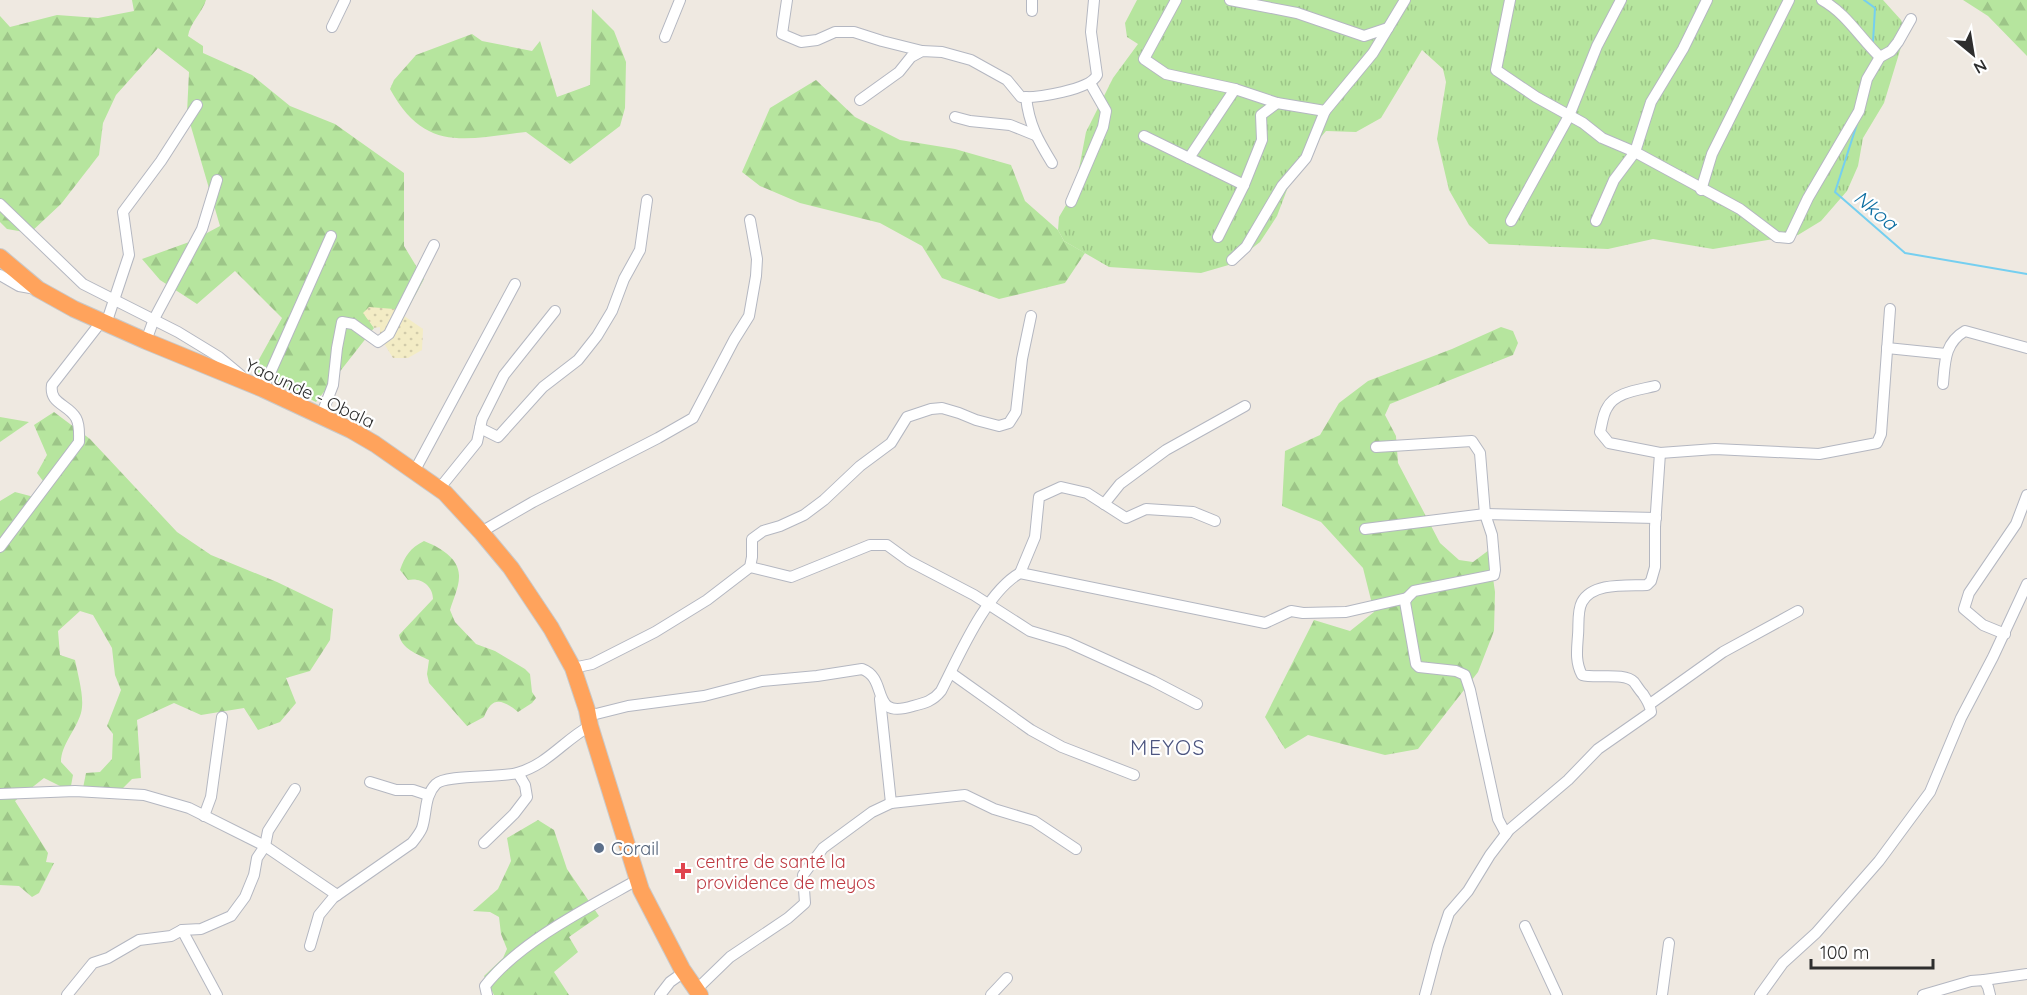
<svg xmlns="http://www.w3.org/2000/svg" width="2027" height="995" viewBox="0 0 2027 995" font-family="Quicksand,sans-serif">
  <defs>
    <pattern id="grass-tufts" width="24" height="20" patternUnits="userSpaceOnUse" patternTransform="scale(1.5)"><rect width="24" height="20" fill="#b6e59e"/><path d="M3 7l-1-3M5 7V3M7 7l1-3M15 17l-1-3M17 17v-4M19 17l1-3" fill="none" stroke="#9dc588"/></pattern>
    <pattern id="forest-firs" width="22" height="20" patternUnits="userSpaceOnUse" patternTransform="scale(1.5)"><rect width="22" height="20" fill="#b6e59e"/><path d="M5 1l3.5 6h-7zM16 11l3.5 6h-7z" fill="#9dc588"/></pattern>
    <pattern id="sand-dots" width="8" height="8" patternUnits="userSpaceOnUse" patternTransform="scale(1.5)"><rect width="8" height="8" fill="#f3ecc5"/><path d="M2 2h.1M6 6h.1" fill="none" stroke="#d1cbaa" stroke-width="1.8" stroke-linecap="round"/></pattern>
  </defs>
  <rect width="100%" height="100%" fill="#efe9e1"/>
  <path fill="url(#grass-tufts)" d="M1137,0H1883L1901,20L1905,34L1884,103L1863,138L1858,166L1847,191L1821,221L1798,235L1713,249L1653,239L1608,249L1489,244L1469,225L1449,190L1437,139L1446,82L1443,69L1422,50L1381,118L1356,132L1326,131L1296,166L1277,216L1260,242L1232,264L1201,273L1109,267L1064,241L1058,230L1059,217L1075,190L1086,132L1113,78L1138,44L1127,37L1125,23Z"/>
  <g fill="url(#forest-firs)">
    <path d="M132,0H206C202,13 190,23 188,36L203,46V53L252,75L290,106L335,124L404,173V246L424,279L404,316L364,313L374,328L316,402L253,370L282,318L235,271L197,304L160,280L142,259L192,241L220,226L187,113L189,72L158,48L116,95L103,123L99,155L61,204L30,233L7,229L0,222V16L10,27L57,15L98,18L134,11Z"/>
    <path d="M1963,0H2027V56L1988,16Z"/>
    <path d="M592,9L614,31L626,62L625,108L620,126L570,164L526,132C465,139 425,153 390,89L394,80L416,55L472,34L482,41L532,51L540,41L557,97L590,85Z"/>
    <path d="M816,80L855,117L900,140L955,149L1011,165L1025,201L1058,230L1064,241L1085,253L1065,283L999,299L942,278L922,246L880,223L800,203L760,186L742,172L770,108Z"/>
    <path d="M1501,327L1513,331L1518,343L1513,355L1390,404L1385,415L1396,436L1398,463L1440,543L1459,560L1473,562L1489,550L1495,592L1494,631L1478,672L1418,749L1385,755L1308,735L1285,749L1265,717L1314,620L1350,631L1374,612L1363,568L1321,522L1282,506L1285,451L1320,435L1339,403L1368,381L1452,349Z"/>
    <path d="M54,412L90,439L177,532L211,555L277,582L333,609L330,640L310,671L286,678L296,703L280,722L258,730L244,708L201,715L174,703L137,720L141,778L132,779L120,791L83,788L86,773L100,772L112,759L113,734L107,726L121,690L115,675L112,648L93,615L80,611L58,631L60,655L75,660C78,676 85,698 81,713C76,730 61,745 61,762L73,775L70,791L44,778L15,801L48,853L46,862L54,863L39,893L32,897L19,886L0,885V501L15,492L34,497L46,485L37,473L47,455L34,425Z"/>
    <path d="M0,417L29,422L0,442Z"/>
    <path d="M424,541C439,547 460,558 459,577C459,587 453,600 450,610L455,622L476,644L495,651L525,669L530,674L532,692L536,698L532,703L518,712C502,699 492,696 484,717L467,726L429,683L427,674L429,660C417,654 402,649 399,635L433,599C433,586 421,577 408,580L400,570C405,556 410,548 424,541Z"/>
    <path d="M538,820L554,830L567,869L599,916L569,937L578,952L554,972L569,995H494L484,976L503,958L507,949L501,934L499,917L490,912L473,911L498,889L511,861L507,838Z"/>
  </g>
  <path fill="url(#sand-dots)" d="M369,307L394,309L423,329L422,350L408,358H393L380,337V327L374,328L363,313Z"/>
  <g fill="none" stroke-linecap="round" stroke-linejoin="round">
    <g stroke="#75cff0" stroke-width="2">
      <path d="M1864,0L1875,8L1873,42"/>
      <path d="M1857,124L1835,192L1905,253L2027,274"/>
    </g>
    <g stroke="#b4b7c1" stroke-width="12">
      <g id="minor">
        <path d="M787,0L782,34L801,42L817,40L835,32H854L882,41L922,51"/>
        <path d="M1176,0L1144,59L1166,74L1235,89L1277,103L1325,111L1373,53L1405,0"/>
        <path d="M1230,0L1297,13L1364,36L1388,28"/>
        <path d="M1510,0L1496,70L1536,97L1583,123L1602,138L1635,152L1740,209L1777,237L1789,238L1808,198L1859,111L1867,79L1880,57L1891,51L1898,42L1911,19"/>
        <path d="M1822,0C1847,14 1860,38 1880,57"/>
        <path d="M1032,11V0"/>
        <path d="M332,27L345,0"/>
        <path d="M665,37L680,0"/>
        <path d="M1026,97C1029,125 1038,140 1052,163"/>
        <path d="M860,100L899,72L911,57L922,51L942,52L971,60L1007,80L1021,97C1037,98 1090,90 1097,75L1091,32L1094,0"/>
        <path d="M955,117L970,121L1010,125L1035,135"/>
        <path d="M1144,136L1244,185"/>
        <path d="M1189,158L1235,89"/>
        <path d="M1701,190L1712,154L1789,0"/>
        <path d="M1071,202L1103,127L1106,111L1090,83"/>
        <path d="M0,204L83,284L178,332L219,357L243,377"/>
        <path d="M1511,221L1569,116L1597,46L1621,0"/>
        <path d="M1596,221L1614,180L1635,152L1651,102L1683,49L1707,0"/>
        <path d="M1218,237L1244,185L1262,140L1261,115L1277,103"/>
        <path d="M1232,260L1246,247L1282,186L1306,158L1325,111"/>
        <path d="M0,275L19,286L36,289"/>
        <path d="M106,324L129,255L123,212L161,161L197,105"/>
        <path d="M146,341L154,319L202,229L217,180"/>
        <path d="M1887,348L1946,354"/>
        <path d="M1943,384C1945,363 1944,343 1965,331L2027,348"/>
        <path d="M1655,386C1639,390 1615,392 1607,408C1603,414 1602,424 1600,432L1609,443L1660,453L1715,449L1819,454L1877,443L1881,434L1890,309"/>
        <path d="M263,389L331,236"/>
        <path d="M321,416L333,385L337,348L342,322L353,324L378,342L389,334L434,245"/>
        <path d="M480,428L498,437L543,387L578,360L597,336L612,311L624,279L640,250L647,200"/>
        <path d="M1376,447L1472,441L1480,453L1485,514L1492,535L1495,570L1494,575L1414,591L1407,598L1405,602L1416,664L1419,667L1456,671L1465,675L1470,690L1498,819L1506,834"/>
        <path d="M414,472L515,284"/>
        <path d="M439,489L477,442L482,419L504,375L555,311"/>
        <path d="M1104,504L1120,484L1166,450L1245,406"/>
        <path d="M1365,529L1485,514L1656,518"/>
        <path d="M481,532L533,502L658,438L693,418L734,340L749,316L756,276L757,259L750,220"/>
        <path d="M0,547L79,442C79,434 80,425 76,418C68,404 49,404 52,385L101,322"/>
        <path d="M750,567L791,577L870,545H887L909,561L974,595L1030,631L1067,642L1153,681L1197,704"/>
        <path d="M1020,573L1035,537L1039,497L1061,487L1087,493L1126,518L1146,509L1193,512L1215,521"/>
        <path d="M2005,634L1983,625L1964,609L1969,593L2016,524L2027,495"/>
        <path d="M573,668L592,664L655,632L707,600L750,567L752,557V539L763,531L780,526L804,515L824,500L860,466L891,443L907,417L931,409L942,408L959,413L976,420L999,426L1009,423L1016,412L1022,359L1031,316"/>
        <path d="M951,673L1031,730L1062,747L1134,775"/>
        <path d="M880,699L891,803"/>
        <path d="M1650,704L1723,652L1798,611"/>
        <path d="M588,716L628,706L704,696L762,681L817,676L862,669C890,679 868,720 913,706C925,703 933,701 941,691C959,656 986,592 1020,573L1265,623L1291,611L1303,613L1346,612L1407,598"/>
        <path d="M370,782L396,790H413L428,795"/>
        <path d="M0,794L75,791L144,795L189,808L265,846L337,895"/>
        <path d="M204,816L211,797L222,717"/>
        <path d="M484,843L514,814L527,797L525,785L518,773"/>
        <path d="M1525,926L1557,995"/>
        <path d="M182,930L217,995"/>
        <path d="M310,946L319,915L333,898L412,843C416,838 420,833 422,828C427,813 424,796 436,784C446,774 500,778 517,773C547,765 564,740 590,726"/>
        <path d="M1984,980L2027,974"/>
        <path d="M697,989L730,957L788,918L805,903L803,875L823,848L872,812L891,803L965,795L994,809L1034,821L1076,849"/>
        <path d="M67,995L93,963L108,958L139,940L171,936L182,930L201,929L231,916L245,897L254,875L257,858L265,846L268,831L295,789"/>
        <path d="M487,995L485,986C519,942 589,907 637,880"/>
        <path d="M660,995L670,982L684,972"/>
        <path d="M991,995L1007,978"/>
        <path d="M1425,995L1438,946L1449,913L1468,891L1490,855L1509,830L1568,780L1598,749L1651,712C1650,704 1647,701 1643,694C1640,691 1637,686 1634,682C1624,672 1596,679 1582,675C1575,662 1577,649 1578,635C1579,625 1577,611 1582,602C1593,582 1627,586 1647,585L1651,581L1655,567V527L1660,453"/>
        <path d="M1662,995L1669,943"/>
        <path d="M1760,995L1783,963L1816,933L1879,861L1930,792L1961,718L1993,657L2027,584"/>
        <path d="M1923,995L1971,981L1984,980L1988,987L1990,995"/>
      </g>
    </g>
    <g stroke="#c9c9c9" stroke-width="18">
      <path id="highway" d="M0,257L38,289L74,309L146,341L263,389L351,430L375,444L445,493L481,532L511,568L551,628L573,668L587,710L590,726L641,890L682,969L700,995"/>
    </g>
    <use href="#minor" stroke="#fff" stroke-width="10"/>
    <use href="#highway" stroke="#ffa35c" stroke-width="16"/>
  </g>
  <circle fill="#5c6f8a" stroke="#fff" stroke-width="2" cx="599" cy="848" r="6"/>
  <path fill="#e0444e" stroke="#fff" stroke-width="2" d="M680 862h6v6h6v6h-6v6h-6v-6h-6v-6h6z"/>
  <g text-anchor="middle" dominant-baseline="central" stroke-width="4.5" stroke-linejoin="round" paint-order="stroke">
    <g font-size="18" fill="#2e2e2e" stroke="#fff">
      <text transform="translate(310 393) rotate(25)">Yaounde - Obala</text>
    </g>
    <g font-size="18" fill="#4e5e75" stroke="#fff" text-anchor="start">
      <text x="611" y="848">Corail</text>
    </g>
    <g font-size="18" fill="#be3a42" stroke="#fff" text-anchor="start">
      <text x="696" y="861">centre de santé la<tspan x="696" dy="21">providence de meyos</tspan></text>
    </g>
    <g font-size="20" font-style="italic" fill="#0d6fa3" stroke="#fff">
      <text transform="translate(1876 210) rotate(40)">Nkoa</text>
    </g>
    <g font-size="21" letter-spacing="1.5" fill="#4d5680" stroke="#fff">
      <text x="1168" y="747">MEYOS</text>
    </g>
  </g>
  <g transform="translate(1973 54) rotate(150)" stroke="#ffffff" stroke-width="4.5" paint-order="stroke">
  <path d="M0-4.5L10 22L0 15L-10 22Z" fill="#2e2e2e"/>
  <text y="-9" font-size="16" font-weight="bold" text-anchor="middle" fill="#2e2e2e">N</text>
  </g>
  <path d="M1811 959v9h122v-9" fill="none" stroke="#2e2e2e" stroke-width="3"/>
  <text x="1820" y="959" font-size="18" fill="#2e2e2e" stroke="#ffffff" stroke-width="4.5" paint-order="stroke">100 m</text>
</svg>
